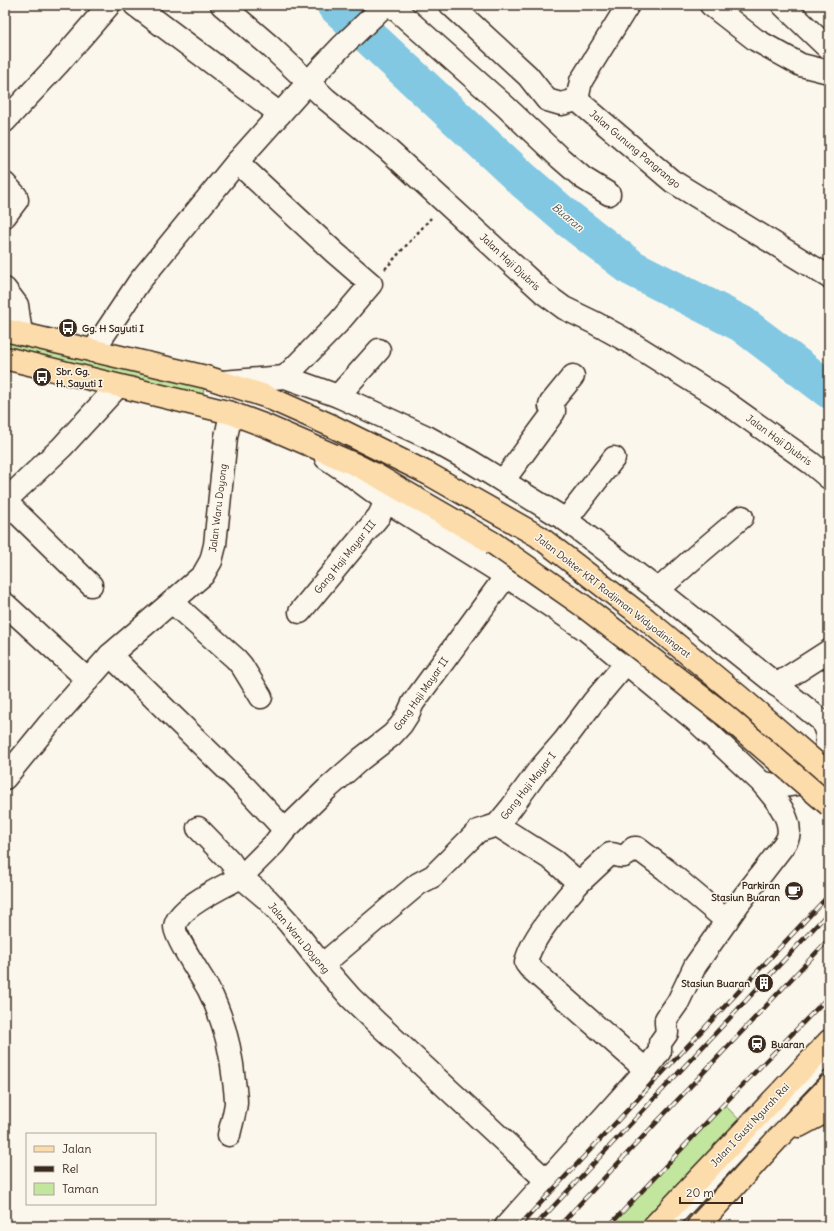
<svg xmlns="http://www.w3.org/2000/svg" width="834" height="1231" viewBox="0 0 834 1231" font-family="Delius,sans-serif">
  <rect width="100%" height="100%" fill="#fbf7ec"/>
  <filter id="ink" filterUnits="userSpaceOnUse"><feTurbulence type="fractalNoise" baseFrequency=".025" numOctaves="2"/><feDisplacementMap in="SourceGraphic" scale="8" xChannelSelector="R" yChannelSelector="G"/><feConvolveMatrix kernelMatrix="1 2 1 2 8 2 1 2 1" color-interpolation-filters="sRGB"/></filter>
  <g filter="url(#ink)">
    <g fill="#c3e69f" stroke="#7f885e">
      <path d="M5,330L206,377L201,405L5,358Z"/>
      <path d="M724,1104L747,1128L654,1226H608Z"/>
    </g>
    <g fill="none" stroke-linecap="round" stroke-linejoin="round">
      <path stroke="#82c8e3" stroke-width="37" d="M335,5L522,179L566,217L632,268L742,324L829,390"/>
      <g stroke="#3b2a1e" stroke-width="14">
        <path id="service" d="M671,1226L829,1058"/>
      </g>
      <g stroke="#3b2a1e" stroke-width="25">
        <g id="minor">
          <path d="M135,5L280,114"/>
          <path d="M222,5L270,46L326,99L387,149L545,294L564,308L595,323L633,344L721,399L811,463L829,478"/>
          <path d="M391,5L505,106L560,158L583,178L609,194"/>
          <path d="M451,5L528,76L547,100L561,104L577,100"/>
          <path d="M628,5L581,81L577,100L672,181L829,277"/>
          <path d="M711,5L756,40L801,65L829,72"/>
          <path d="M783,5L829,49"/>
          <path d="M5,121L58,64L109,5"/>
          <path d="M237,162L334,252L371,284L338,323L285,377"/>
          <path d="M5,184L16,196L17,200L5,216"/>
          <path d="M5,289L17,305L21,334"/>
          <path d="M93,351L139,282L237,162L322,67L341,47L385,5"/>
          <path d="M338,396L379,350"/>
          <path d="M503,481L554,412V410L550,406L551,403L573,376"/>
          <path d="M5,501L62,447L118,386"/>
          <path d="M5,501L91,585"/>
          <path d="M566,520L614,458"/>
          <path d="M506,576L413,703L408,714L401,725L392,735L361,759L327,789L285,830L274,844L241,877L267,899L288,922L322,965L351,998L376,1022L547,1181"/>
          <path d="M658,590L696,556L742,517"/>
          <path d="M172,602L236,659L242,666L261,697"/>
          <path d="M5,604L88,680"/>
          <path d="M300,612L379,516L386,501"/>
          <path d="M110,655L245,787L285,830"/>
          <path d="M776,685L829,651"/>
          <path d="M5,778L49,724L110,655L203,575L211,561L215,545L226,437L231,413"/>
          <path d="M497,825L554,861L579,883L610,854C616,853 620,859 626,855C629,854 631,850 634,848H637L665,869L727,921"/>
          <path d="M198,828L230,861L241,877C225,886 177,907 175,927C174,935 202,978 208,988C223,1017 231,1049 234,1081C235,1088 236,1096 236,1103C235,1113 231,1125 229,1135"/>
          <path d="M579,883C563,902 530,939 526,963L529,967L646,1070"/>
          <path d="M322,965L418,884L433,876L478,831L497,825L511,808L538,771L564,741L594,701L626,663"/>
          <path d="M506,1226L646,1070L660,1051V1043L667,1033L666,1023V1019L678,1002L695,966L739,903L783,846C785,843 787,840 788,837C793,818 773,796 762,783"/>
        </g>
      </g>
      <g stroke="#3b2a1e" stroke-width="25">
        <path id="tertiary" d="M222,382L285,377L338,396L427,437L470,461L566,520L658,590L822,721L827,734V747L822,761L812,773L797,784L782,786L762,783L695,720L585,629L506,576L386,501L347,472L326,458"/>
      </g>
      <g stroke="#3b2a1e" stroke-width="25">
        <g id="primary">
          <path d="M5,330L206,377L265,396L330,425L427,473"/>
          <path d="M5,358L231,413L266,426L354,464L374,474L493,543"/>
          <path d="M799,1126L829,1110"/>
          <path d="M654,1226L829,1041"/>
          <path d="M698,1226L780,1136L829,1086"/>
        </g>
      </g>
      <path stroke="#3b2a1e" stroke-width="2.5" stroke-dasharray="3 3" stroke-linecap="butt" d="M385,269L431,218"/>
      <use href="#service" stroke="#fbf7ec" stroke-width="11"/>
      <use href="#minor" stroke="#fbf7ec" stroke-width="22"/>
      <use href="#tertiary" stroke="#fbf7ec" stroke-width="22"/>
      <use href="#primary" stroke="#fddcac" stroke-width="22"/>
      <g stroke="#3b2a1e" stroke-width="4.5">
        <g id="rail">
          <path d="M519,1226L829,895"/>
          <path d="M535,1226L829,912"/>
          <path d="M559,1226L829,939"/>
          <path d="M609,1226L724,1104L829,996"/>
        </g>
      </g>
      <use href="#rail" stroke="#fbf7ec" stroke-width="3" stroke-dasharray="9" stroke-linecap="butt"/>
      <g stroke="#3b2a1e" stroke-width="25" stroke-linecap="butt">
        <g id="primary-bridge">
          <path d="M427,473L538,536L646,619L747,703L829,774"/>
          <path d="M493,543L582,605L726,716L829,805"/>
        </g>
      </g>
      <use href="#primary-bridge" stroke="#fddcac" stroke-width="22"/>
    </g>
  </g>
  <defs>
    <g id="bus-disc" transform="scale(1)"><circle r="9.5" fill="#3b2a1e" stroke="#fbf7ec"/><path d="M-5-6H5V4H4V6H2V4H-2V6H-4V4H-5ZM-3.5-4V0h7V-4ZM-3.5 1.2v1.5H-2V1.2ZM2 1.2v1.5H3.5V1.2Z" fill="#fff"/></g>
    <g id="cafe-disc" transform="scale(1)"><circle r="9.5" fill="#3b2a1e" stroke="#fbf7ec"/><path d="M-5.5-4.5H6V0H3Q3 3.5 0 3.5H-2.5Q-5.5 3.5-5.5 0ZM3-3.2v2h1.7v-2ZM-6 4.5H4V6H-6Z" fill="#fff"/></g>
    <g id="building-disc" transform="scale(1)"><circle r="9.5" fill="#3b2a1e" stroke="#fbf7ec"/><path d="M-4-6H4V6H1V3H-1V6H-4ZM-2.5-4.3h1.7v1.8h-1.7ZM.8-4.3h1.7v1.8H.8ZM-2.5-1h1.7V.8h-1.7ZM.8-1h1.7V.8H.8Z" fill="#fff"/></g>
    <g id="station-disc" transform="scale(1)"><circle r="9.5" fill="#3b2a1e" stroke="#fbf7ec"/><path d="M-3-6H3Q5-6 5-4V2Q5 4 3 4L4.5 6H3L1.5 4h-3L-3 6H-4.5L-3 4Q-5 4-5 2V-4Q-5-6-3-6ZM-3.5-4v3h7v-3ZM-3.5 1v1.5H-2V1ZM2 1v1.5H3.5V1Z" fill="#fff"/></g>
  </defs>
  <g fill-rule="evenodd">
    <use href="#bus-disc" x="68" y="328"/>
    <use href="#bus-disc" x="42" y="377"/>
    <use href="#cafe-disc" x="794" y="891"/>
    <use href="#building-disc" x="764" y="983"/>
    <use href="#station-disc" x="757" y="1044"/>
  </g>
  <g text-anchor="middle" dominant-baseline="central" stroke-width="3" stroke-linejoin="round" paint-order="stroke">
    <g font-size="10" fill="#3b2a1e" stroke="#fbf7ec">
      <text transform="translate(635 149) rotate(40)">Jalan Gunung Pangrango</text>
      <text transform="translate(510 262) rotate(43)">Jalan Haji Djubris</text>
      <text transform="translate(779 440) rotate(36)">Jalan Haji Djubris</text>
      <text transform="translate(218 508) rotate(-83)">Jalan Waru Doyong</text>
      <text transform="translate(345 557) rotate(-51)">Gang Haji Mayar III</text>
      <text transform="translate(613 596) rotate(38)">Jalan Dokter KRT Radjiman Widyodiningrat</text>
      <text transform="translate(421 694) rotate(-55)">Gang Haji Mayar II</text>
      <text transform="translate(528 786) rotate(-52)">Gang Haji Mayar I</text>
      <text transform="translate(299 938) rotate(50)">Jalan Waru Doyong</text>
      <text transform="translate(750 1125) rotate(-47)">Jalan I Gusti Ngurah Rai</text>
    </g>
    <g font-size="10" font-weight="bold" fill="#3b2a1e" stroke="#fbf7ec" text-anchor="start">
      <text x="82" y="328">Gg. H Sayuti I</text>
      <text x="56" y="371">Sbr. Gg.<tspan x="56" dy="12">H. Sayuti I</tspan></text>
      <text x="780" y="885" text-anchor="end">Parkiran<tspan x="780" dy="12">Stasiun Buaran</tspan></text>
      <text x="750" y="983" text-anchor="end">Stasiun Buaran</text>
      <text x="771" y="1044">Buaran</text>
    </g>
    <g font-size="11" font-style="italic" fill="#505959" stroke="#fbf7ec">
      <text transform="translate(568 217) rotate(40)">Buaran</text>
    </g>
  </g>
  <rect width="834" height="1231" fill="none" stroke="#fbf7ec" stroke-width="20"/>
  <rect x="10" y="10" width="814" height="1211" fill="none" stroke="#3b2a1e" stroke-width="1.5" filter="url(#ink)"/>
  <rect x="26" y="1133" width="130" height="72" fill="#fbf7ec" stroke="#aea59a"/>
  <rect x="34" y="1146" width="20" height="6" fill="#fddcac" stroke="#aea59a"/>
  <text x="62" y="1153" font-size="12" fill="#3b2a1e">Jalan</text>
  <rect x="34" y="1166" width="20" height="6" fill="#3b2a1e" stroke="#aea59a"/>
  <text x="62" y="1173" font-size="12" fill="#3b2a1e">Rel</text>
  <rect x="34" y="1183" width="20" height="12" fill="#c3e69f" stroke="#aea59a"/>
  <text x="62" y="1193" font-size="12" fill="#3b2a1e">Taman</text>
  <path d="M680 1197v6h62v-6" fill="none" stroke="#3b2a1e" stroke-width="2"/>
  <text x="686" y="1197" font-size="12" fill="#3b2a1e" stroke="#fbf7ec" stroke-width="3" paint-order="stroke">20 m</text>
</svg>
